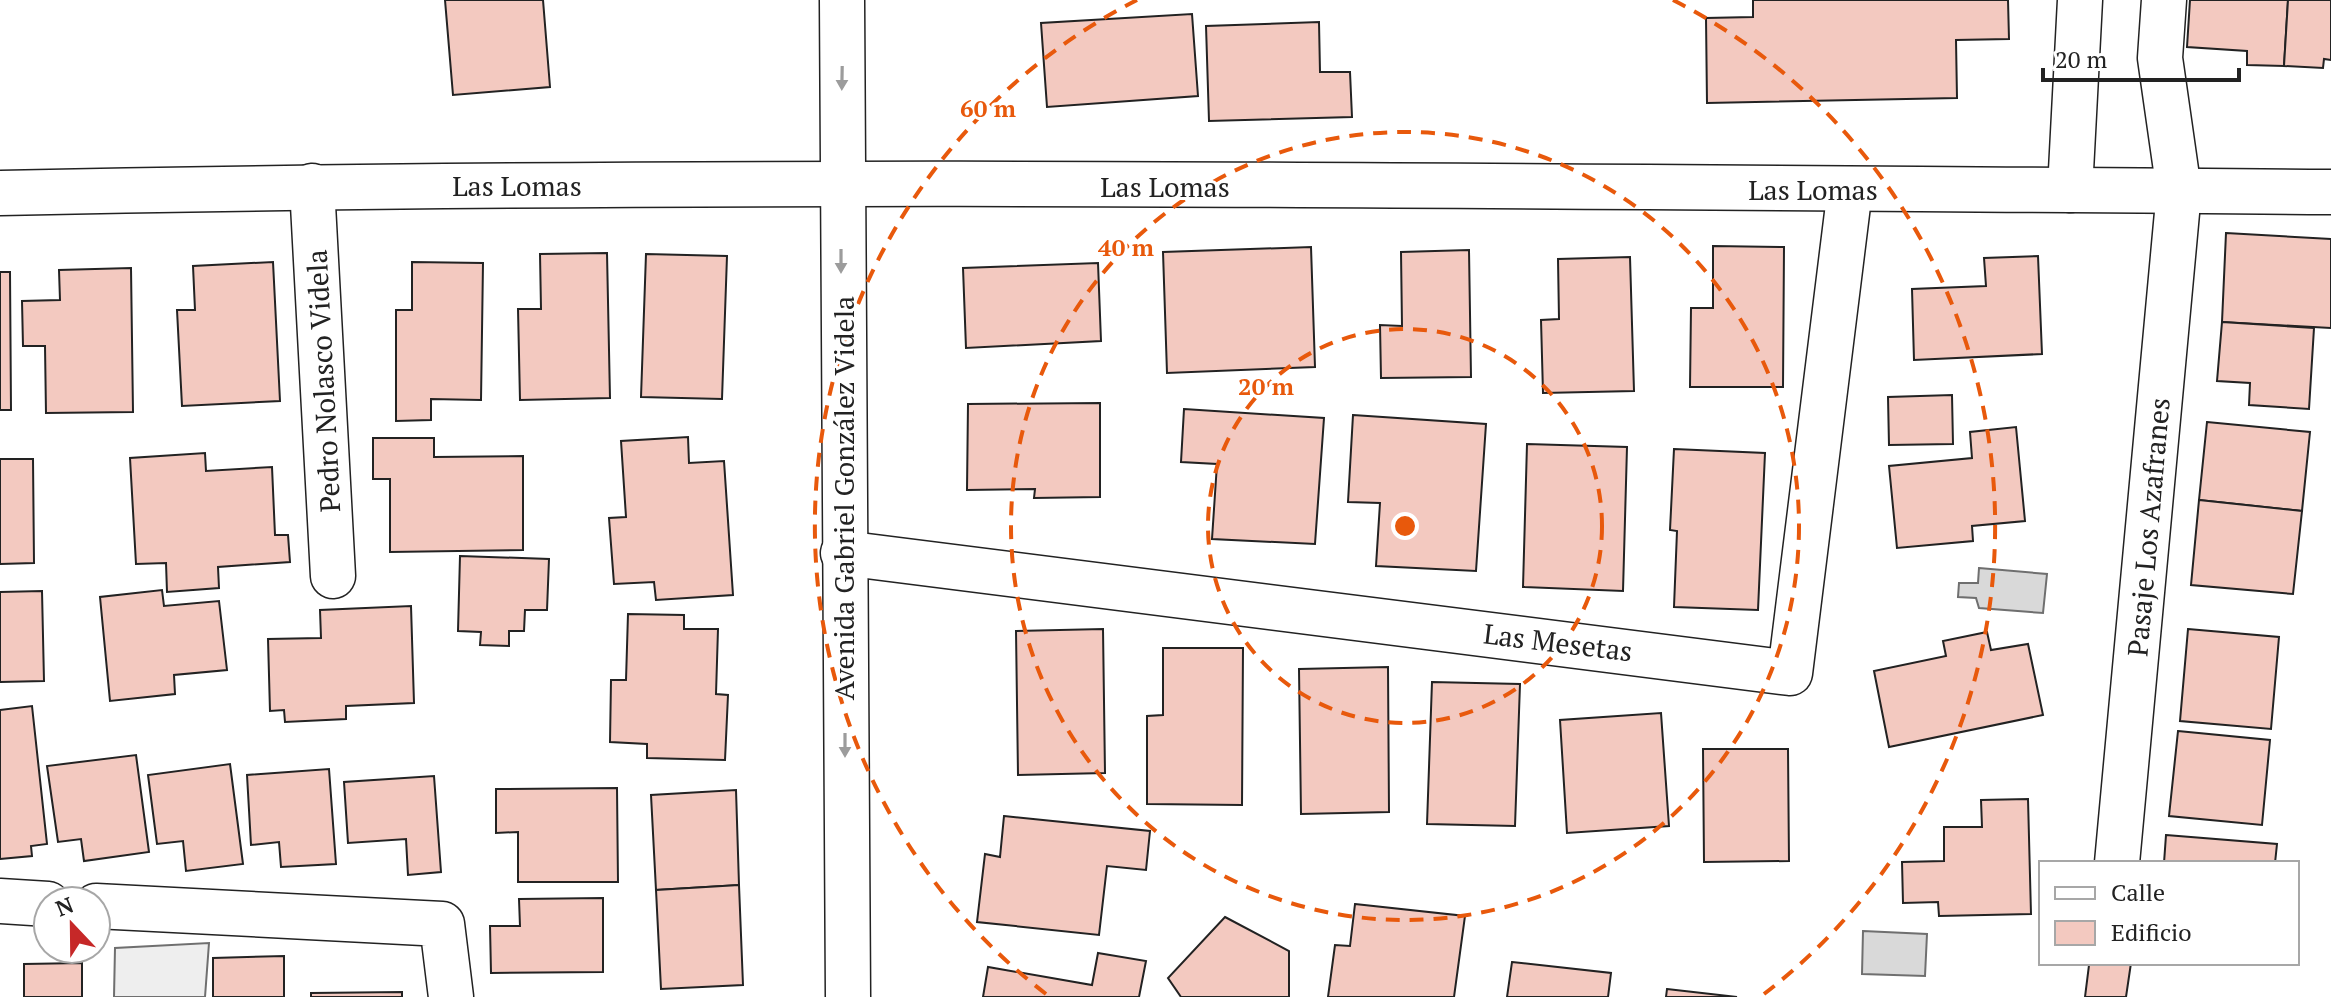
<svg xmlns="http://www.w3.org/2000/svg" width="2331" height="997" viewBox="0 0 2331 997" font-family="'PT Serif',serif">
  <rect width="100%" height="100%" fill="#fff"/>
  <path fill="#eee" stroke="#6f6f6f" stroke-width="2" d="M209,943L205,997H114L115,948Z"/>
  <g fill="#d9d9d9" stroke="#6f6f6f" stroke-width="2">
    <path d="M1979,568L2047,574L2043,613L1979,608L1976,598L1958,597L1959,583H1978Z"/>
    <path d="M1863,931L1927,934L1925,976L1862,974Z"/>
  </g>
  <g fill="#f3c9c0" stroke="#222" stroke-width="2">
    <path d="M445,0H543L550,87L453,95Z"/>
    <path d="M1753,0H2008L2009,39L1956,40L1957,98L1707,103L1706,18L1753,17Z"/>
    <path d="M2190,0H2288L2284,66L2247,65V51L2187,47Z"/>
    <path d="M2288,0H2331V60L2324,59L2323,68L2284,66Z"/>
    <path d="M1192,14L1198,96L1047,107L1041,23Z"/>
    <path d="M1319,22L1320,72H1350L1352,117L1209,121L1206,26Z"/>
    <path d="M2226,233L2331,239V328L2222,322Z"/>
    <path d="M1713,246L1784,247L1783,387H1690L1691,308H1713Z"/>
    <path d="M1311,247L1315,367L1167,373L1163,252Z"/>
    <path d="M1469,250L1471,377L1381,378L1380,325L1402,326L1401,252Z"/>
    <path d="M607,253L610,398L520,400L518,309H541L540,254Z"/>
    <path d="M646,254L727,256L722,399L641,397Z"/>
    <path d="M2038,256L2042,354L1914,360L1912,289L1986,286L1984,258Z"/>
    <path d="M1630,257L1634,391L1543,393L1541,320L1559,319L1558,259Z"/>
    <path d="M273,262L280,401L182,406L177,310H195L193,266Z"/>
    <path d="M412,262L483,263L481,400L431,399V420L396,421V310H412Z"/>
    <path d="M1098,263L1101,341L966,348L963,268Z"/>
    <path d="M131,268L133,412L46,413L45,346H23L22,301L60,300L59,270Z"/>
    <path d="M0,272H10L11,410H0Z"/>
    <path d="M2222,322L2314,328L2309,409L2249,405L2250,383L2217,381Z"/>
    <path d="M1952,395L1953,444L1889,445L1888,397Z"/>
    <path d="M1100,403V497L1034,498L1035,489L967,490L968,404Z"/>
    <path d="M1184,409L1324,418L1315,544L1212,539L1217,464L1181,462Z"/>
    <path d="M1353,415L1486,424L1476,571L1376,566L1380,503L1348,502Z"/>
    <path d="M2207,422L2310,432L2302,511L2199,500Z"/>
    <path d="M2016,427L2025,521L1972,526L1973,541L1897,548L1889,466L1972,458L1970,432Z"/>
    <path d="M688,437L689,463L724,461L733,595L656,600L654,582L614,584L609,518L626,517L621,441Z"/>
    <path d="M373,438H434V457L523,456V550L390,552V479H373Z"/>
    <path d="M1527,444L1627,447L1623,591L1523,587Z"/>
    <path d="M1674,449L1765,453L1758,610L1674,607L1677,531L1670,530Z"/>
    <path d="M205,453L206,471L272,467L275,535H288L290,562L218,567L219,588L167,592L166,563L136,564L130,458Z"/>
    <path d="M0,459H33L34,563L0,564Z"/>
    <path d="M2199,500L2302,511L2293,594L2191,585Z"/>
    <path d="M460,556L549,559L547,610H525L524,631H509V646L480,645L481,632L458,631Z"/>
    <path d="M162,590L164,606L219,601L227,670L174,675L175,694L110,701L100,597Z"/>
    <path d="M42,591L44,681L0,682V592Z"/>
    <path d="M411,606L414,703L346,706V719L285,722L284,710L270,711L268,639L321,638L320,610Z"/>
    <path d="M628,614L684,615V629H718L716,694L728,695L725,760L647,758V744L610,742L611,680H626Z"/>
    <path d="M1103,629L1105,773L1018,775L1016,631Z"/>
    <path d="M2188,629L2279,637L2271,729L2180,721Z"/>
    <path d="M1987,632L1991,650L2028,644L2043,715L1889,747L1874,671L1946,656L1943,641Z"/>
    <path d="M1163,648H1243L1242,805L1147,804V716L1163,715Z"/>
    <path d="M1388,667L1389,812L1301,814L1299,669Z"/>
    <path d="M1432,682L1520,684L1515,826L1427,824Z"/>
    <path d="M32,706L47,844L31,846L32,856L0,859V710Z"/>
    <path d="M1661,713L1669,826L1567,833L1560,720Z"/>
    <path d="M2178,731L2270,740L2262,825L2169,816Z"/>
    <path d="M1703,749H1788L1789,861L1704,862Z"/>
    <path d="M136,755L149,852L84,861L81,839L58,842L47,766Z"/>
    <path d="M230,764L243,864L186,871L183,841L157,844L148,775Z"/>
    <path d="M329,769L336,864L281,867L279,842L251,845L247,775Z"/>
    <path d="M434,776L441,872L408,875L406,839L348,843L344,782Z"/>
    <path d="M617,788L618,882H518V832L496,833V789Z"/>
    <path d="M736,790L739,885L656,890L651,795Z"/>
    <path d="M2028,799L2031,914L1939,916L1938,902L1903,903L1902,862L1944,861V827H1982L1981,800Z"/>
    <path d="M1004,816L1150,831L1146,870L1107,866L1099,935L977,922L985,854L1000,857Z"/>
    <path d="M2166,835L2277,844L2275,863H2164Z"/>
    <path d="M739,885L743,985L661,989L656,890Z"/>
    <path d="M603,898V972L491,973L490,926H520L519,899Z"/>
    <path d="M1355,904L1465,916L1454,997H1328L1335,945L1350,946Z"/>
    <path d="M1225,917L1289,951V997H1181L1168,978Z"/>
    <path d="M1098,953L1146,961L1139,997H983L988,967L1092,985Z"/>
    <path d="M284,956V997H213V958Z"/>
    <path d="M1512,962L1611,973L1608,997H1507Z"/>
    <path d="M82,963V997H24V964Z"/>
    <path d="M2076,963H2131L2126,997H2085L2089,965Z"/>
    <path d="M1667,989L1737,997H1666Z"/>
    <path d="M402,992V997H311V993Z"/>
  </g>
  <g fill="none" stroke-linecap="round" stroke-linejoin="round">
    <g stroke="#222" stroke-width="47">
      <g id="minor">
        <path d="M312,186L333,576"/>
        <path d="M2070,190L2080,0"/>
        <path d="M843,553L1790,673L1850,189"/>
        <path d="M2117,863L2179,191L2160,58L2164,0"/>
        <path d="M0,901L48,904"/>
        <path d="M96,906L442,924L451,997"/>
      </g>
    </g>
    <g stroke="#222" stroke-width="47">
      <path id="tertiary" d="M0,193C777,176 1554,187 2331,192"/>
    </g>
    <g stroke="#222" stroke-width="47">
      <path id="primary" d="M842,0L848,997"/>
    </g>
    <use href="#minor" stroke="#fff" stroke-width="44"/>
    <use href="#tertiary" stroke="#fff" stroke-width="44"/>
    <use href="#primary" stroke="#fff" stroke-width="44"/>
  </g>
  <defs><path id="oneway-solid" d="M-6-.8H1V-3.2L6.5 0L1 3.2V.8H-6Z" transform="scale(2)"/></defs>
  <g fill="#9c9c9c">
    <use href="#oneway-solid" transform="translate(842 78) rotate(91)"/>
    <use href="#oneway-solid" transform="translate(841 261) rotate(90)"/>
    <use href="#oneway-solid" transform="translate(845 745) rotate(90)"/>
  </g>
  <g fill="none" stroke="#e8590c" stroke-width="4" stroke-dasharray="14 10">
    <circle cx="1405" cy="526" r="197"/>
    <circle cx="1405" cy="526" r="394"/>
    <path d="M1046 994A590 590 0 0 1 1137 0M1673 0A590 590 0 0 1 1764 994"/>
  </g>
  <g text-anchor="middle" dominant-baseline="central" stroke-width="6" stroke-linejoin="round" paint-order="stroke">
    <g font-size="28" fill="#222" stroke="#fff">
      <text x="517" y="185">Las Lomas</text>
      <text x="1165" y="186">Las Lomas</text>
      <text x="1813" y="189">Las Lomas</text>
      <text transform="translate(323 381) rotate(-93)">Pedro Nolasco Videla</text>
      <text transform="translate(843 498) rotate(-90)">Avenida Gabriel González Videla</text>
      <text transform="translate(2148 527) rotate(-85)">Pasaje Los Azafranes</text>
      <text transform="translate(1558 642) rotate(7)">Las Mesetas</text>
    </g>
  </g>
  <circle cx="1405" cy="526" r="12" fill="#e8590c" stroke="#fff" stroke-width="4"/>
  <g font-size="24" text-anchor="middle" font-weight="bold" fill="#e8590c" stroke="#fff" stroke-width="6" stroke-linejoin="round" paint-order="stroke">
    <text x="988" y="117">60 m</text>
    <text x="1126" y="256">40 m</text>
    <text x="1266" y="395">20 m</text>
  </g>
  <rect x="2039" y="861" width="260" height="104" fill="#ffffff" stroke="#a7a7a7" stroke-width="2"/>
  <rect x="2055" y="887" width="40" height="12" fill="#ffffff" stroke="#a7a7a7" stroke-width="2"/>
  <text x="2111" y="901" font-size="24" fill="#222222">Calle</text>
  <rect x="2055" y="921" width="40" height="24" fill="#f3c9c0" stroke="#a7a7a7" stroke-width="2"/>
  <text x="2111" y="941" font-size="24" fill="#222222">Edificio</text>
  <g transform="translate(72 925) rotate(338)"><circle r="38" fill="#ffffff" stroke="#a7a7a7" stroke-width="2"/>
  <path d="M0-6L14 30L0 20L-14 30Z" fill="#c62828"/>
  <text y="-12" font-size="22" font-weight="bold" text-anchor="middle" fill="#222222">N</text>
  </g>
  <path d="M2043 68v12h196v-12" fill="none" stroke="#222222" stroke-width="4"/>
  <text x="2055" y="68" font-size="24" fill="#222222" stroke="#ffffff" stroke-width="6" paint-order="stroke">20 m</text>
</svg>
